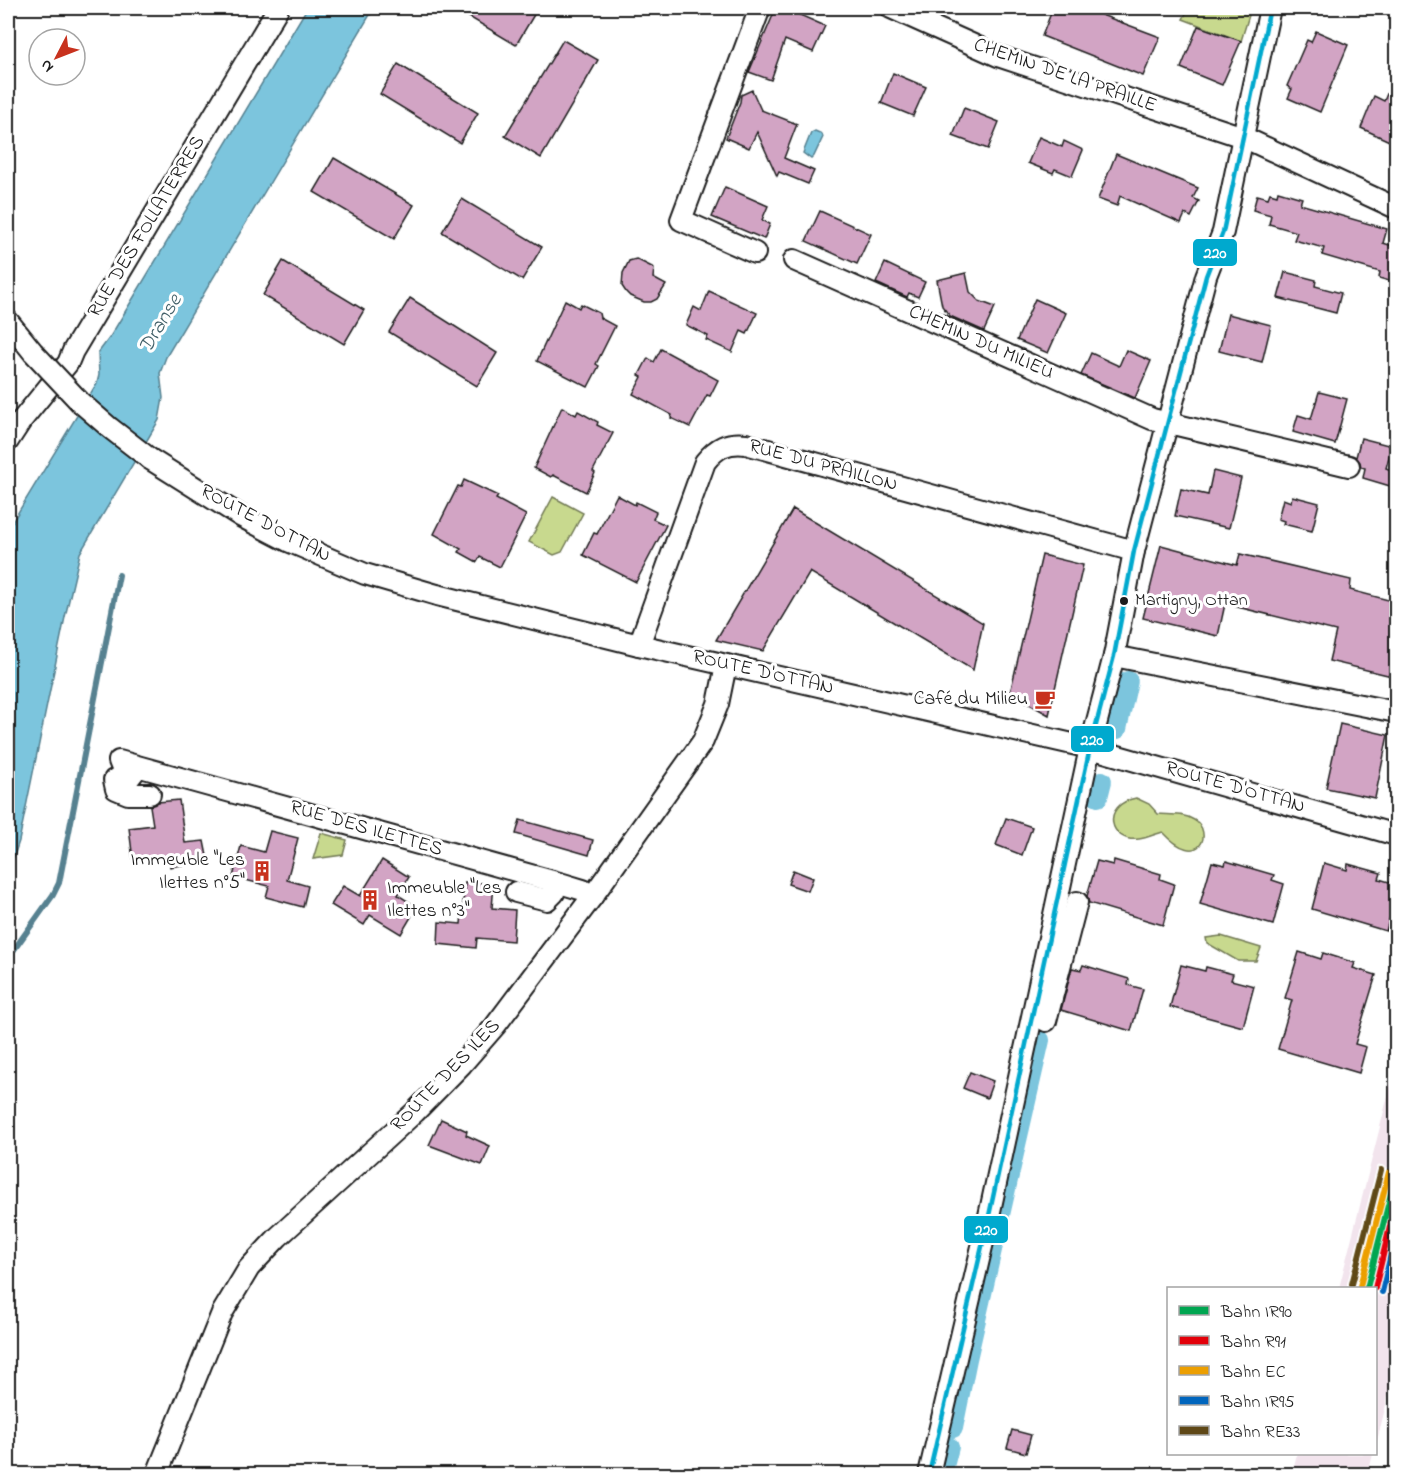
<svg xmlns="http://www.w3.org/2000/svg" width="1404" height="1482" viewBox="0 0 1404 1482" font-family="'Indie Flower',sans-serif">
  <rect width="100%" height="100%" fill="#fff"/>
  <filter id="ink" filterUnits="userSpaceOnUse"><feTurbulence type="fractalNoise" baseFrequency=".0167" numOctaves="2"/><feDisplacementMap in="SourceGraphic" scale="12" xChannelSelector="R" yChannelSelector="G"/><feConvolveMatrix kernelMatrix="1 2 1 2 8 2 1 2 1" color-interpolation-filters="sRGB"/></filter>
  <g filter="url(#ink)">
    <g fill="#f2e4ed">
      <path d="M1396,1064V1364L1376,1445V1288H1339Z"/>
      <path d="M1297,1454H1373L1368,1474H1292Z"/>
    </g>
    <g fill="#c8d98e" stroke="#727a55" stroke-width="1.5">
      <path d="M1189,8H1241L1250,12L1241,41L1183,19Z"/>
      <path d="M553,497L583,513L562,552L554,555L529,542Z"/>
      <path d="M1136,798L1149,804L1158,814C1170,815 1183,813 1194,820C1214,831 1200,872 1163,832C1155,834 1147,838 1139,839C1109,843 1100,805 1136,798Z"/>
      <path d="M321,833L347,840L343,855L313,859Z"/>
      <path d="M1221,936L1261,948L1256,961H1238L1207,943L1206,938Z"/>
    </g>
    <g fill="#7cc5dd" stroke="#568190" stroke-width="1.5">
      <path d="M307,8H374L166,357L160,373L163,398L159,420L80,553L65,617L19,841L8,874V529L97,383L99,375L98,353L110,337Z"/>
      <path d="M815,131L822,134L823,137L814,156L811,159L803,153L811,133Z"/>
    </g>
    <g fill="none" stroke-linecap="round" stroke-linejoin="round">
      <path stroke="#568190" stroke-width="6" d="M8,958L53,895L59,883L119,575"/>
      <g stroke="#7cc5dd" stroke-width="20">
        <path d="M1117,729L1128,681"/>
        <path d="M1098,797L1102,781"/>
        <path d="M953,1428L967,1359L1040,1040"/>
        <path d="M942,1474L949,1447"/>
      </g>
    </g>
    <g fill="#d2a4c4" stroke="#1c1c1c" stroke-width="1.5">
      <path d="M454,8H526L535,13L516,45Z"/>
      <path d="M776,8H795L793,12L825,26L813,52L785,40L771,80L749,72Z"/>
      <path d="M1053,8H1083L1160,37L1143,76L1042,36Z"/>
      <path d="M1198,26L1241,41L1222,85L1181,68Z"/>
      <path d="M1316,31L1348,45L1320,112L1288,98L1292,89L1287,86L1307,40L1311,42Z"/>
      <path d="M563,40L598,60L541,158L505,136Z"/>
      <path d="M398,64L478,113L460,143L380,94Z"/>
      <path d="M1396,72V144L1361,128L1374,96L1384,101Z"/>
      <path d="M893,73L926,87L913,116L881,103Z"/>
      <path d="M752,90L761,110L797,124L784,158L814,171L808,184L779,172L777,176L757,132L749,148L726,138L740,102L741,95Z"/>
      <path d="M964,108L999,122L988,149L953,136Z"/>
      <path d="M1039,137L1062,147L1064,141L1083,150L1072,176L1055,169L1053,173L1028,163Z"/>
      <path d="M1116,154L1198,188L1193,198L1199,201L1191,217L1185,214L1181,223L1120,196L1117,206L1098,199Z"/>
      <path d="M334,158L414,205L394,239L314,192Z"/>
      <path d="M725,187L768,206L762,220L770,224L764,239L712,217Z"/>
      <path d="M1278,191L1302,198L1300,204L1387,229L1383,243L1396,247V283L1379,278L1380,272L1322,255L1324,248L1294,240L1297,232L1269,224L1271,215L1253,210L1257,195L1268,198L1270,193L1277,195Z"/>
      <path d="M462,199L542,247L522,280L442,232Z"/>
      <path d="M820,211L871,234L857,264L806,241Z"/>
      <path d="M636,259L654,268L653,278L666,285L657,299L651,302H644L630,296L626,292L622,286L623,273L629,261Z"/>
      <path d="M283,261L364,310L344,344L263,295Z"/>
      <path d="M885,263L925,282L918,297L909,293L907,297L876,283Z"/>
      <path d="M1285,272L1316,280L1315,286L1341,293L1336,313L1278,298Z"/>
      <path d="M966,273L970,292L979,301L995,307L984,331L950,316L942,306L937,280Z"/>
      <path d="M709,291L757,313L747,334L741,331L732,352L706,340L708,336L686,325L694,307L701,311Z"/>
      <path d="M410,298L497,353L477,386L389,332Z"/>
      <path d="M1035,299L1066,313L1048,353L1017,340Z"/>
      <path d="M565,300L579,308L581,304L599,313L600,318L615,326L596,364L599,366L588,387L537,361Z"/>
      <path d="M1228,314L1271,325L1262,362L1219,351Z"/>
      <path d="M661,349L718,380L710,396L707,395L690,427L671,418L672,415L633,394L642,377L639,375L648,358L654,362Z"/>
      <path d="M1126,350L1151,361L1135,398L1081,375L1091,353L1119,366Z"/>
      <path d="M1319,392L1347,399L1335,444L1293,432L1298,415L1311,419Z"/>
      <path d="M562,407L576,415L578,411L598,422L597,425L613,433L593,471L595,473L586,492L553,475L551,477L534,468Z"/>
      <path d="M1361,438L1392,446L1386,468L1394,471L1390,486L1363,478L1365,468L1361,467L1360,462L1356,457Z"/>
      <path d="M1213,471L1241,478L1229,528L1175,516L1181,489L1208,495Z"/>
      <path d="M464,480L498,496L496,499L526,515L500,567L480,557L477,562L459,552L461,549L434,534L458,486L461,487Z"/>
      <path d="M617,495L635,505L636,502L656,512L653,519L666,525L636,582L583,555L594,533L597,534Z"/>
      <path d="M1292,496L1319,503L1312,531L1283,524L1284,521L1278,519L1283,499L1291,502Z"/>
      <path d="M793,509L983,623L973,670L810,572L763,651L716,640Z"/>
      <path d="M1161,545L1237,565L1240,554L1351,580L1350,590L1396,602V677L1329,661L1336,631L1225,604L1218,636L1143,618Z"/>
      <path d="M1042,555L1083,565L1049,715L1010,693Z"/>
      <path d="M1340,724L1388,735L1375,798L1326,788Z"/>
      <path d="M179,800L185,843L204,841L208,861L170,867L169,855L133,860L129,828L153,825L150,806L158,802Z"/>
      <path d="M1006,818L1032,827L1022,855L996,845Z"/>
      <path d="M520,820L593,840L589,855L516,834Z"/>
      <path d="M270,831L298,838L287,880L308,886L303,907L266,897L269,886L233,877L241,846L264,852Z"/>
      <path d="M382,860L409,877L398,895L417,907L401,934L370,915L364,925L331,905L343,886L360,896Z"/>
      <path d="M1114,860L1161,874L1160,879L1174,884L1163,925L1089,903L1087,896L1097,861L1113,865Z"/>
      <path d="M1226,861L1274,875L1272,880L1284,884L1273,925L1200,904L1212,862L1225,865Z"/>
      <path d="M1324,863L1347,870L1348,864L1381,873L1379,879L1396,884V895L1386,931L1312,909Z"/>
      <path d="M793,870L813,878L808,891L788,884Z"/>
      <path d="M465,882L494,884L492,908L515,910L513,941L477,938L476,948L438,944L439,922L461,924Z"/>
      <path d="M1299,952L1321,959L1323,953L1355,963L1353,968L1376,975L1355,1044L1366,1047L1359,1073L1278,1049L1292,1000L1285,998Z"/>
      <path d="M1083,965L1129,979L1128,985L1143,989L1131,1031L1061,1010L1072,968L1081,970Z"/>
      <path d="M1181,965L1205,971L1206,967L1233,974L1231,980L1254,986L1243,1027L1170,1007Z"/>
      <path d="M970,1072L993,1081L987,1098L963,1088Z"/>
      <path d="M441,1119L467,1131L466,1135L490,1146L482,1165L429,1145Z"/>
      <path d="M1012,1430L1031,1435L1026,1453L1007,1448Z"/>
    </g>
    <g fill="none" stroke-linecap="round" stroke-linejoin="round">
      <g stroke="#1c1c1c" stroke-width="24">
        <g id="minor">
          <path d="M891,8L998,56L1243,137L1396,208"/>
          <path d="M755,253L681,220L760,8"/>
          <path d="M794,260L1152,419L1349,466"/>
          <path d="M8,321L33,352"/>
          <path d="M8,441L21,421L68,363L73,351L278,8"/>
          <path d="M150,459L242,517L288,541L365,574L437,595L639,645L1090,748L1396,835"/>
          <path d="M639,645L705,462C717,447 727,442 746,444L1134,551"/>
          <path d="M1114,656L1396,712"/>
          <path d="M138,767L127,781L119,761L563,884L583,890L592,897"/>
          <path d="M114,780L116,789L128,794H150"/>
          <path d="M516,892L547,900L554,893L557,883"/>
          <path d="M1046,1021L1077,902"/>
          <path d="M157,1474L222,1313L249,1268L278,1237L415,1112L462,1064L495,1026L592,897L703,741L718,704L726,665"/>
          <path d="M929,1474L987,1225L1090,748L1114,656L1134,551L1206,276L1223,232L1270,8"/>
        </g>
      </g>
      <use href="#minor" stroke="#fff" stroke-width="20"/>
      <g stroke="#1c1c1c" stroke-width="24" stroke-linecap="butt">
        <path id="minor-bridge" d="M33,352L80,402L110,428L150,459"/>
      </g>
      <use href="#minor-bridge" stroke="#fff" stroke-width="20"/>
      <g stroke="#fff" stroke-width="9">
        <path id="bus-1" d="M929,1474L987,1225L1090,748L1114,656L1134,551L1206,276L1223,232L1270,8"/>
      </g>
      <use href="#bus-1" stroke="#00a9ce" stroke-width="4.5"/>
      <g stroke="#fff" stroke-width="10">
        <path id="rail-1" d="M1367,1288L1396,1174"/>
      </g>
      <g stroke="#fff" stroke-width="10">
        <path id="rail-2" d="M1375,1288L1396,1202"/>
      </g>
      <g stroke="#fff" stroke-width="10">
        <path id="rail-3" d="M1360,1286L1389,1172"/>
      </g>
      <g stroke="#fff" stroke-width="10">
        <path id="rail-4" d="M1382,1292L1396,1233"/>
      </g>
      <g stroke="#fff" stroke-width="10">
        <path id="rail-5" d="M1352,1284L1381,1170"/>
      </g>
      <use href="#rail-1" stroke="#00a651" stroke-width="6"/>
      <use href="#rail-2" stroke="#e30009" stroke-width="6"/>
      <use href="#rail-3" stroke="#ec9f01" stroke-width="6"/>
      <use href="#rail-4" stroke="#0065bd" stroke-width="6"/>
      <use href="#rail-5" stroke="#5f4817" stroke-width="6"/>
    </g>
  </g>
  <defs>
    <g id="cafe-bare" transform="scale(1.62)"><path d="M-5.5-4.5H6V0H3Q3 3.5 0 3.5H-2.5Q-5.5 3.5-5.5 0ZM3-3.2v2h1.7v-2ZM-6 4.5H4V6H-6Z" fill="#c8321e" stroke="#fff" stroke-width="2.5" paint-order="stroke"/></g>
    <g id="building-bare" transform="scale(1.62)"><path d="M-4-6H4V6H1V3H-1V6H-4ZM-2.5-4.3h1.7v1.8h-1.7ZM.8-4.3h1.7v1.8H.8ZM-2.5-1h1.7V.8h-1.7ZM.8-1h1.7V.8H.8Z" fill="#c8321e" stroke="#fff" stroke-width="2.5" paint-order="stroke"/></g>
  </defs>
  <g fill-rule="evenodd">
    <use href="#cafe-bare" x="1045" y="699"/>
    <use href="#building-bare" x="262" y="871"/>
    <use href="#building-bare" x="370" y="900"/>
  </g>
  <circle fill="#1c1c1c" stroke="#fff" stroke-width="2" cx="1124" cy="601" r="5"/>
  <g text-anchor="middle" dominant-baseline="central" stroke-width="6" stroke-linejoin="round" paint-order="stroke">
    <g font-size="18" fill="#1c1c1c" stroke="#fff" text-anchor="start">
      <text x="1135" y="601">Martigny, Ottan</text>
    </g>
    <g font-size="20" fill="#1c1c1c" stroke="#fff">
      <text transform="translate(1065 76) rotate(19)">CHEMIN DE LA PRAILLE</text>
      <text transform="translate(147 227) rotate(-59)">RUE DES FOLLATERRES</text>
      <text transform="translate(981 343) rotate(24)">CHEMIN DU MILIEU</text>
      <text transform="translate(823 466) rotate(15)">RUE DU PRAILLON</text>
      <text transform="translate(265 524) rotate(28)">ROUTE D'OTTAN</text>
      <text transform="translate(763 673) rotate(13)">ROUTE D'OTTAN</text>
      <text transform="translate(1235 788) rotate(16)">ROUTE D'OTTAN</text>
      <text transform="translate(366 829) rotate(16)">RUE DES ILETTES</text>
      <text transform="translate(446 1076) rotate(-46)">ROUTE DES ILES</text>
    </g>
    <g font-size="20" fill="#1c1c1c" stroke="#fff" text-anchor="end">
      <text x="1028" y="699">Café du Milieu</text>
      <text x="245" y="860">Immeuble "Les<tspan x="245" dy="23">Ilettes n°5"</tspan></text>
      <text x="387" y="888" text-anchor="start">Immeuble "Les<tspan x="387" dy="23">Ilettes n°3"</tspan></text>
    </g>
    <g font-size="21" font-style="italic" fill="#426069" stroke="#fff">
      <text transform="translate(161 324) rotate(-59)">Dranse</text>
    </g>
  </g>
  <g stroke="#fff" stroke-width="2">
    <rect x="1192" y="238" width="46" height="29" rx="6" fill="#00a9ce"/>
    <rect x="1070" y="725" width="45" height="28" rx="6" fill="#00a9ce"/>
    <rect x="963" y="1215" width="46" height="29" rx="6" fill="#00a9ce"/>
  </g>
  <g font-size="16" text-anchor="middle" font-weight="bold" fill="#fff">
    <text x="1215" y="258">220</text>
    <text x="1092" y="745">220</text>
    <text x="986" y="1235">220</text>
  </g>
  <rect width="1404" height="1482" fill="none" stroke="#fff" stroke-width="30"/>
  <rect x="15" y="15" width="1374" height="1452" fill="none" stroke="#1c1c1c" stroke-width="2" filter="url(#ink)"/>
  <rect x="1167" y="1287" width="210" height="168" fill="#ffffff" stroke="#a4a4a4" stroke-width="1.5"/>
  <rect x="1179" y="1306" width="30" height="9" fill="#00a651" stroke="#a4a4a4" stroke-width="1.5"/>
  <text x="1221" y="1317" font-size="18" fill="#1c1c1c">Bahn IR90</text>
  <rect x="1179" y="1336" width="30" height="9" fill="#e30009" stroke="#a4a4a4" stroke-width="1.5"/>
  <text x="1221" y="1347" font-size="18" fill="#1c1c1c">Bahn R91</text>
  <rect x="1179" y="1366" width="30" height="9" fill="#ec9f01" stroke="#a4a4a4" stroke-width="1.5"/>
  <text x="1221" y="1377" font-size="18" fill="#1c1c1c">Bahn EC</text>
  <rect x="1179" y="1396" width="30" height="9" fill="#0065bd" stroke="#a4a4a4" stroke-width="1.5"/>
  <text x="1221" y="1407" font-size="18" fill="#1c1c1c">Bahn IR95</text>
  <rect x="1179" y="1426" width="30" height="9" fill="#5f4817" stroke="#a4a4a4" stroke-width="1.5"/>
  <text x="1221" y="1437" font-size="18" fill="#1c1c1c">Bahn RE33</text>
  <g transform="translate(57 57) rotate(228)"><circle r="28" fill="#ffffff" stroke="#a4a4a4" stroke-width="1.5"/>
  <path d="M0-4.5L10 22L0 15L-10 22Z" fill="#c8321e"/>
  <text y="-9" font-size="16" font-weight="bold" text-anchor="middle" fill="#1c1c1c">N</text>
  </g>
</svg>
